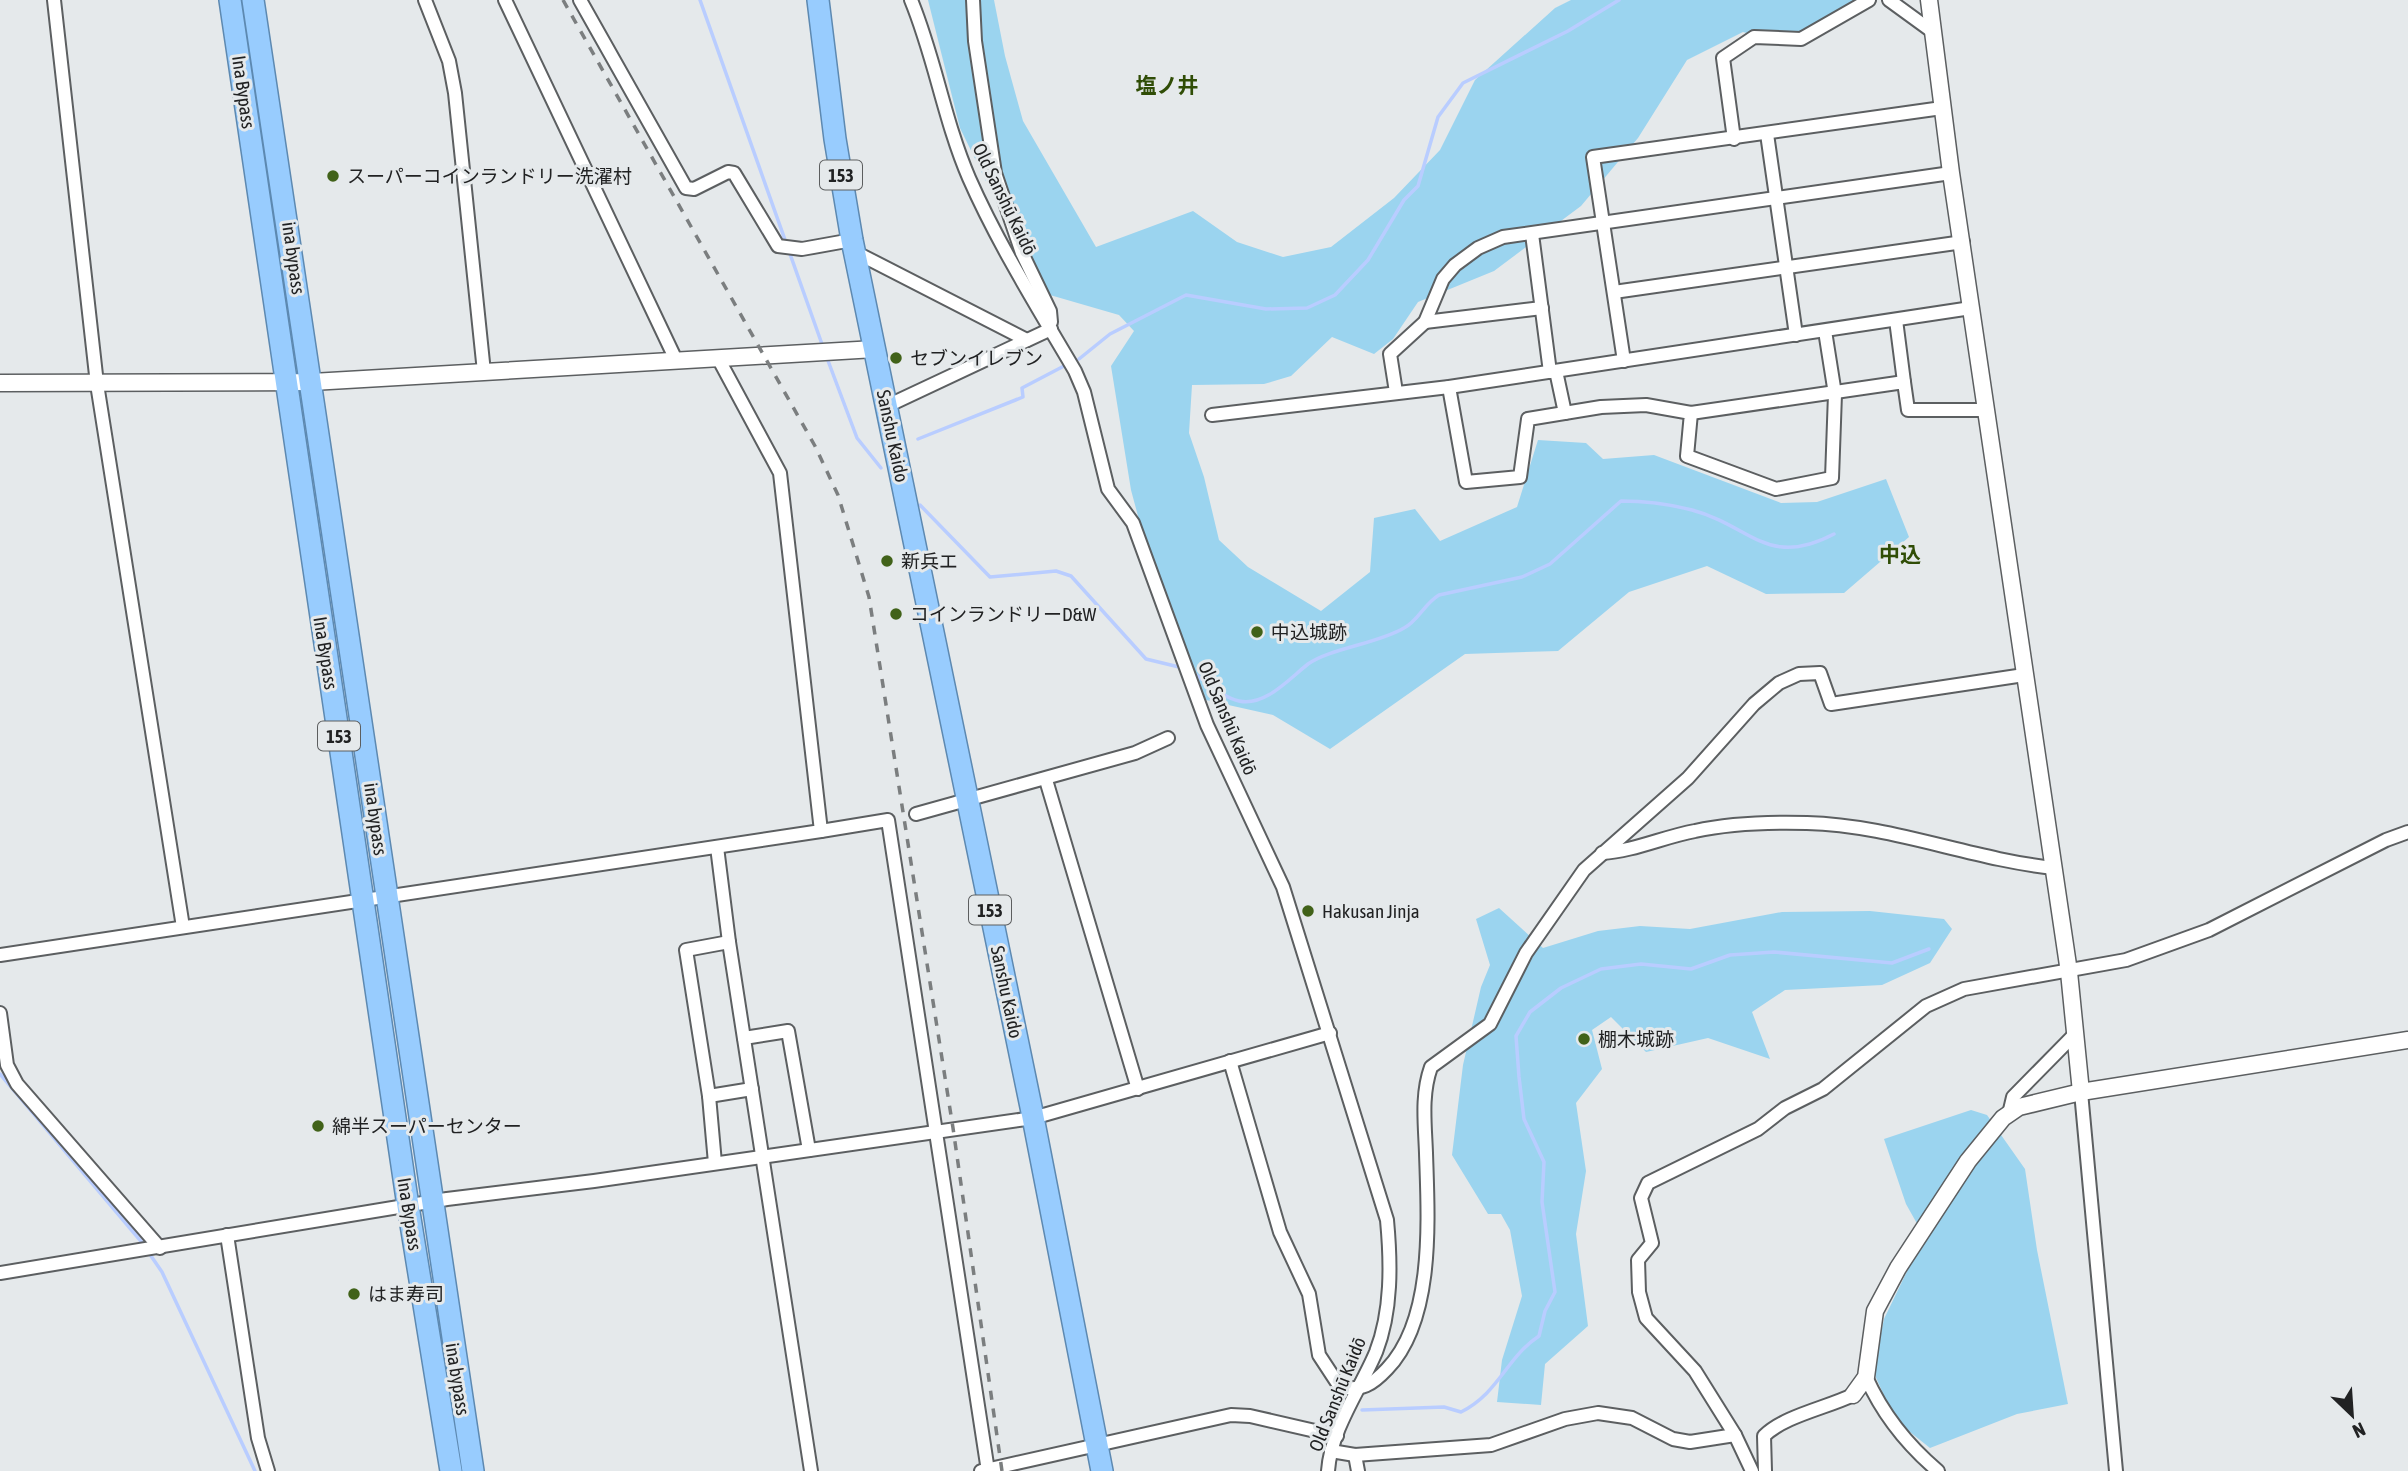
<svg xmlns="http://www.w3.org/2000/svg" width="2408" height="1471" viewBox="0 0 2408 1471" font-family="'Asap Condensed','Noto Sans JP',sans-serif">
  <rect width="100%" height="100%" fill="#e5e9eb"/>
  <g fill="#9bd4ef">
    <path d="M928,0H994L1005,56L1023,121L1096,247L1193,211L1237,242L1283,257L1331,247L1394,198L1440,150L1475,80L1555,8L1571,0H1854C1808,55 1811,49 1743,32L1687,60L1638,138L1581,206L1494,271L1418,302L1393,339L1374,354L1332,337L1291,376L1264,384L1192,385L1189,433L1204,477L1219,540L1248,567L1321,611L1370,572L1374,518L1415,509L1440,541L1517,507L1538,440L1586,443L1603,459L1654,455L1781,503L1817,502L1886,479L1909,537L1844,593L1766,594L1707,566L1629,592L1558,651L1465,654L1330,749L1273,715L1206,700L1145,542L1131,490L1111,366L1134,331L1119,315L1050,295L1002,214L960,128Z"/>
    <path d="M1499,908L1543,948L1598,931L1640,926L1690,929L1782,912L1870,911L1944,919L1952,929L1930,963L1882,985L1785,990L1752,1012L1770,1059L1708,1038L1646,1052L1611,1017L1592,1030L1602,1069L1576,1103L1586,1171L1576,1234L1588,1326L1545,1364L1541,1405L1497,1402L1502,1360L1522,1296L1510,1230L1501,1214H1488L1452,1155L1463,1065L1481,987L1490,965L1476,919Z"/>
    <path d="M1971,1110L1987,1115L2025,1169L2037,1250L2068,1404L2017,1414L1930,1448L1895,1420L1873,1371L1884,1319L1924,1236L1906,1204L1884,1139Z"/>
  </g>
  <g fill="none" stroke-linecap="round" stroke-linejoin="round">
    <g stroke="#b9cdff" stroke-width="3.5">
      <path d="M700,0L823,347"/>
      <path d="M827,358L857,438L881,468"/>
      <path d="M1079,359L1110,334L1186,295L1266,309L1307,308L1335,295L1368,260L1404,200L1418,186L1438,117L1463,83L1568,31L1619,0"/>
      <path d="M918,439L1023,397L1022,388L1064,366"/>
      <path d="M920,505L990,577L1056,571L1071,576L1146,659L1179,667"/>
      <path d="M1193,673C1207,682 1222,697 1239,701C1265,707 1290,678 1308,664C1331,648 1377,644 1404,628C1418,621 1424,604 1439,595L1522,577L1550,564L1621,501C1644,501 1669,504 1692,510C1752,526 1767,569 1834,534"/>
      <path d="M0,1074L145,1246"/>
      <path d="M149,1253L162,1272L255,1471"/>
      <path d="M1362,1410L1444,1407L1461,1412C1499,1393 1506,1358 1539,1336L1545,1311L1555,1292L1542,1202L1544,1162L1524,1119L1519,1077L1516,1036L1530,1012L1561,988L1601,969L1641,964L1691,969L1730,955L1774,952L1892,963L1929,949"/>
    </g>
    <g stroke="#5c5f61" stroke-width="16">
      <g id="minor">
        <path d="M54,0L97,384L183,927"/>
        <path d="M425,0L449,61L455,93L484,372"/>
        <path d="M505,0L676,360"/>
        <path d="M580,0L686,188L694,189L728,172L734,173L778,246L802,249L852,240"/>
        <path d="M911,0C935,58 944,120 969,178C998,244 1038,308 1075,371L1084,392L1108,489L1133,523L1207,725L1283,887L1387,1220C1391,1263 1392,1311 1376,1352C1360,1390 1331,1429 1328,1471"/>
        <path d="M973,0L975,41L995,173L1022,253L1050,311L1051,322"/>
        <path d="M1889,0L1933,32"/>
        <path d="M1767,134L1796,335"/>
        <path d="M1734,139L1723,58L1754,37L1801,39L1869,0"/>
        <path d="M1532,234L1550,372"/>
        <path d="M855,252L1027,340"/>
        <path d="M1614,292L1963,242"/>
        <path d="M1896,320L1904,382"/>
        <path d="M1425,322L1542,308"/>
        <path d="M1624,361L1593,157L1942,108"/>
        <path d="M1556,371L1565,413"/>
        <path d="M1449,387L1466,482L1520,477L1528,419L1601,407L1646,405L1691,413L1687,456L1776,489L1832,478L1835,394L1825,331"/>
        <path d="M1396,392L1390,354L1425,322L1443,279L1455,265L1478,248L1503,237L1951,173"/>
        <path d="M887,406L1051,329"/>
        <path d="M1691,413L1904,382L1908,410H1986"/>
        <path d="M1212,415L1449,387L1971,308"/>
        <path d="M1046,780L1138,1089"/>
        <path d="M916,814L1135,753L1168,738"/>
        <path d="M821,831L888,820L988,1471"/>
        <path d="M717,847L729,942L811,1471"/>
        <path d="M1602,853C1634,851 1663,837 1695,831C1731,823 1770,822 1807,823C1891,825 1970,859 2054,868"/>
        <path d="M0,955L821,831L780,473L718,358"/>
        <path d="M0,1013L7,1065L17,1084L160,1248"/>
        <path d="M744,1038L788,1031L809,1150"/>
        <path d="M1230,1061L1280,1232L1309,1294L1319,1355L1340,1387C1362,1391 1372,1385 1387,1369C1435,1319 1428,1218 1426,1153C1425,1124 1421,1095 1431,1067L1490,1024L1526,953L1584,870L1688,778L1754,704L1779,683L1799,674L1820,673L1831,704L2024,675"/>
        <path d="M2081,1092L2116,1471"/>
        <path d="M709,1096L752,1089"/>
        <path d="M2009,1114L2013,1097L2075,1034"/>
        <path d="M715,1163L709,1096L686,950L729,942"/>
        <path d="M227,1235L258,1438L268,1471"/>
        <path d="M0,1273L447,1199L594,1181L1033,1118L1330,1033"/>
        <path d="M1866,1377C1883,1415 1906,1444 1938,1471"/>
        <path d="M1331,1451L1355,1455L1491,1445L1565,1419L1598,1413L1632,1418L1673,1439L1690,1442L1735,1435"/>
        <path d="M1355,1455L1358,1471"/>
        <path d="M981,1471L1231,1415L1250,1416L1337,1436"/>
        <path d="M1752,1471L1735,1435L1695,1371L1646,1318L1639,1292L1638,1260L1652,1243L1641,1198L1648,1183L1758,1129L1785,1108L1823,1089L1926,1006L1964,989L2126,960L2209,930L2386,840L2408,832"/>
        <path d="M1765,1471L1764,1436C1784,1416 1826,1408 1853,1395"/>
      </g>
    </g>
    <g stroke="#5c5f61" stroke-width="19">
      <g id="tertiary">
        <path d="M1929,0L1951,173L2069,972L2081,1092"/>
        <path d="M0,383L312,382L875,349"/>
        <path d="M1853,1395L1866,1377L1875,1311L1898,1268L1968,1161L2003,1118L2019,1107L2081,1092L2408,1040"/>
      </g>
    </g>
    <g stroke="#5d89b1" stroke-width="24">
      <g id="trunk">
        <path d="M230,0L408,1206L451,1471"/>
        <path d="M253,0L473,1471"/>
        <path d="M818,0L835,139L852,240L1031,1107L1102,1471"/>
      </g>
    </g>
    <use href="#minor" stroke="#fff" stroke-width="12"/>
    <use href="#tertiary" stroke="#fff" stroke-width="16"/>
    <use href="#trunk" stroke="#98ccfe" stroke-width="21"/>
    <path stroke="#7b7e7f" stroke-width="3.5" stroke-dasharray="9 9" stroke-linecap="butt" d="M563,0L815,446L838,495L869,597L953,1128L1002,1471"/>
  </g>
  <g fill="#416219" stroke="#e5e9eb" stroke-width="2.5">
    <circle cx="333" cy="176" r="7"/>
    <circle cx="896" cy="358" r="7"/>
    <circle cx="887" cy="561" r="7"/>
    <circle cx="896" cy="614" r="7"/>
    <circle cx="1257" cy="632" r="7"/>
    <circle cx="1308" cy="911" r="7"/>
    <circle cx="1584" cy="1039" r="7"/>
    <circle cx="318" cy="1126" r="7"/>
    <circle cx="354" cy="1294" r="7"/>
  </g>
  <g text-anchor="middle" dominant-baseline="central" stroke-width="6" stroke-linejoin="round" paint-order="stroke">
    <g fill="#e5e9eb" stroke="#5c5e5f" stroke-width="2">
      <rect x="820" y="160.5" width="42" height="29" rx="5"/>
      <rect x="318" y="721.5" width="42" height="29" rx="5"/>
      <rect x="969" y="895.5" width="42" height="29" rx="5"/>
    </g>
    <g font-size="18" font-weight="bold" fill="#212223">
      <text x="841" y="175">153</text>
      <text x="339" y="736">153</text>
      <text x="990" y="910">153</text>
    </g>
    <g font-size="19" fill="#212223" stroke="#e5e9eb">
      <text transform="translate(244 92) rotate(82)">Ina Bypass</text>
      <text transform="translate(1005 199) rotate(64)">Old Sanshū Kaidō</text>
      <text transform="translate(294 258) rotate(82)">ina bypass</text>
      <text transform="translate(893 436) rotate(78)">Sanshu Kaido</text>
      <text transform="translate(326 653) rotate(81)">Ina Bypass</text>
      <text transform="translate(1228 718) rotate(67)">Old Sanshū Kaidō</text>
      <text transform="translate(376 819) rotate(82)">ina bypass</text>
      <text transform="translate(1007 992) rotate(78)">Sanshu Kaido</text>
      <text transform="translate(410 1214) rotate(81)">Ina Bypass</text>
      <text transform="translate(458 1379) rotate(81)">ina bypass</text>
      <text transform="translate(1337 1394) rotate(-68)">Old Sanshū Kaidō</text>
    </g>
    <g font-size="19" fill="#212223" stroke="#e5e9eb" text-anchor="start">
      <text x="347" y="176">スーパーコインランドリー洗濯村</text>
      <text x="910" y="358">セブンイレブン</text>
      <text x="901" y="561">新兵エ</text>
      <text x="910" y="614">コインランドリーD&amp;W</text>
      <text x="1271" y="632">中込城跡</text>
      <text x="1322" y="911">Hakusan Jinja</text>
      <text x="1598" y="1039">棚木城跡</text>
      <text x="332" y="1126">綿半スーパーセンター</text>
      <text x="368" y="1294">はま寿司</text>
    </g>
    <g font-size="21" font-weight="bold" fill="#304d06" stroke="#e5e9eb">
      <text x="1167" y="85">塩ノ井</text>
      <text x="1900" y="554">中込</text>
    </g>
  </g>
  <g transform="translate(2352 1415) rotate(155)" stroke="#e5e9eb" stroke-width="5" paint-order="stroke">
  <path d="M0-5L12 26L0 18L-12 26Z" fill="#212223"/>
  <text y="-10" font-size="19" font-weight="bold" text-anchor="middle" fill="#212223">N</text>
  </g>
</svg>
